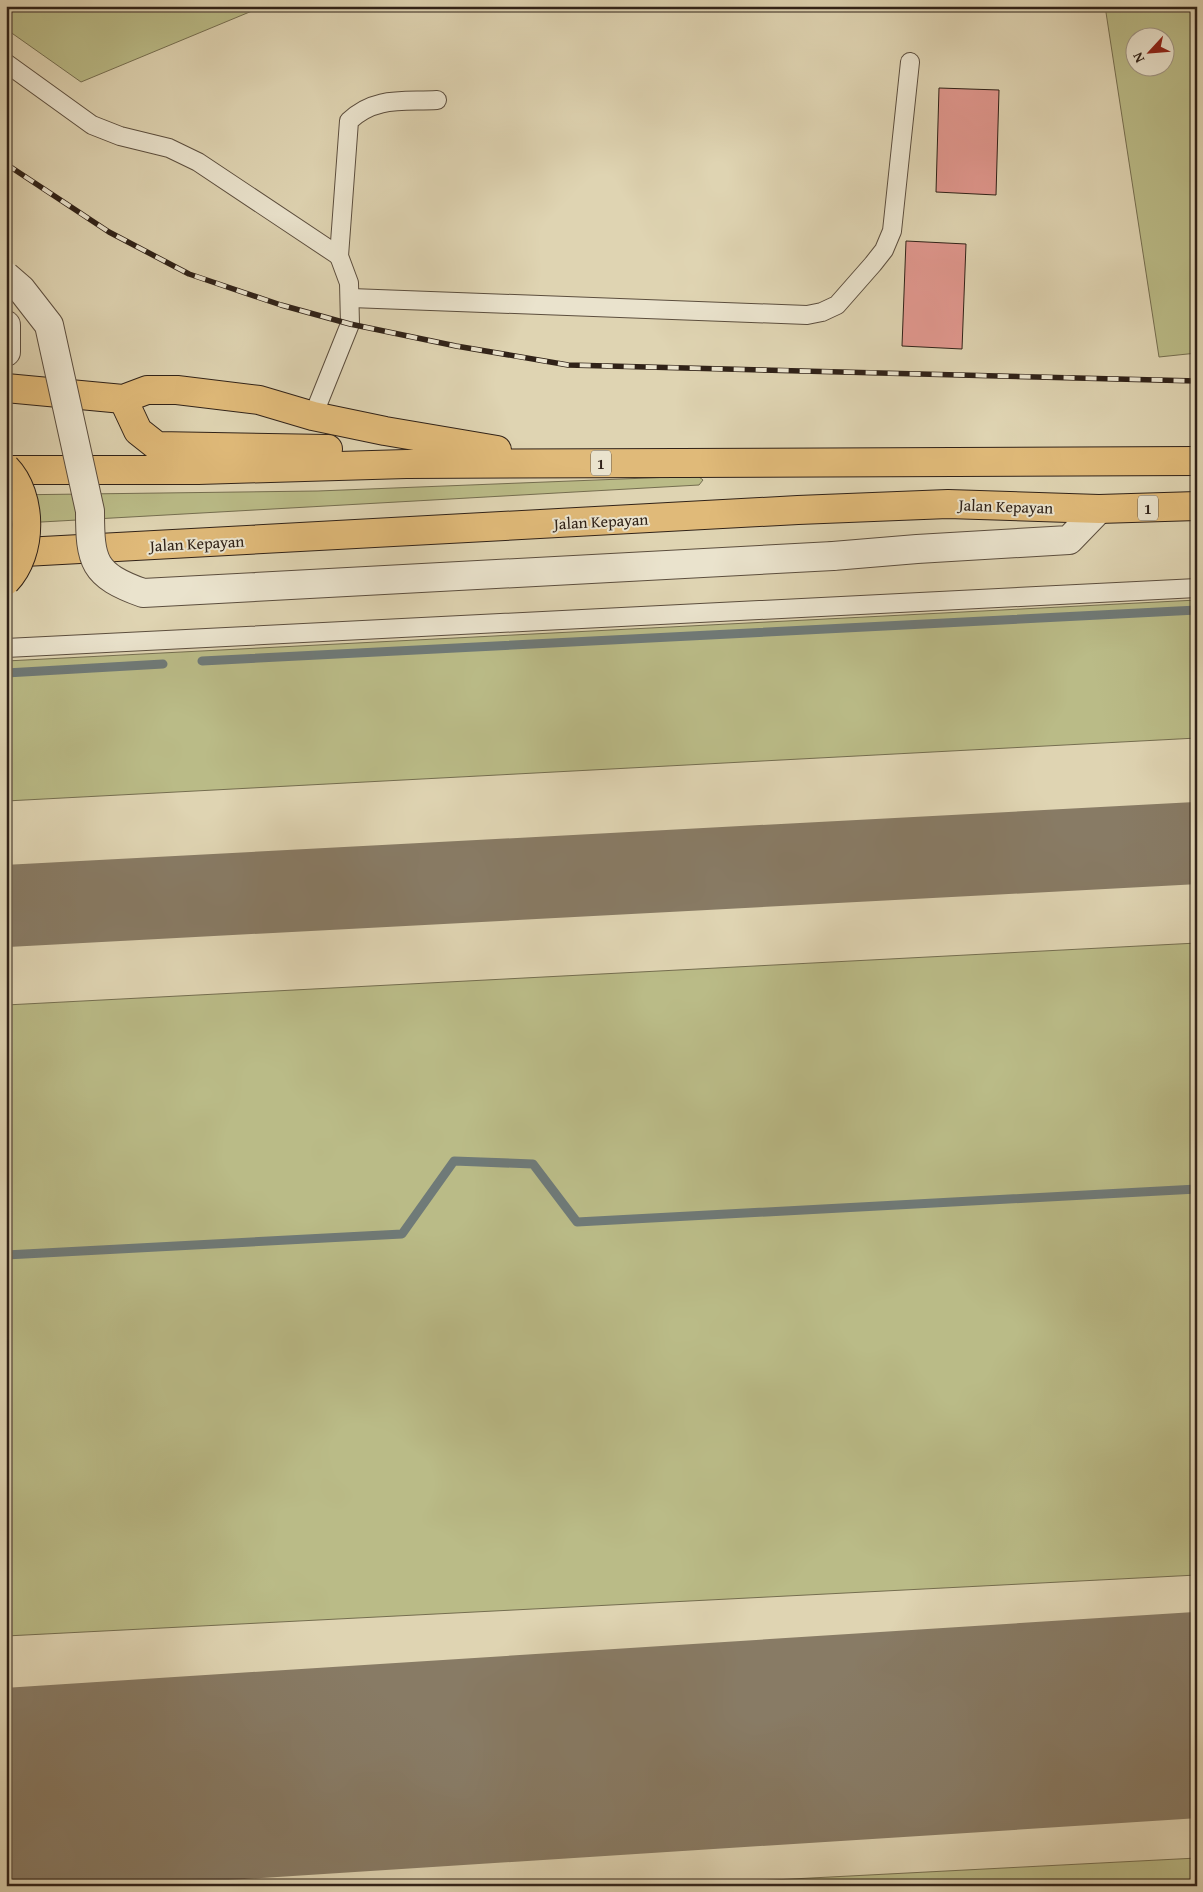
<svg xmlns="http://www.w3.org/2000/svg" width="1203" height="1892" viewBox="0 0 1203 1892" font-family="'Gentium Book Plus',serif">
  <rect width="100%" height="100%" fill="#dfd4b2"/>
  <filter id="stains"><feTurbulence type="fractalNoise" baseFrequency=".004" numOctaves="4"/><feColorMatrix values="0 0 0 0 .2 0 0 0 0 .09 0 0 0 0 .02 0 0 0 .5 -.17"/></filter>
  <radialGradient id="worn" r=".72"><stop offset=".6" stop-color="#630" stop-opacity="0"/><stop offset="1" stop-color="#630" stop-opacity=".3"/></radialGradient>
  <g fill="#babb87" stroke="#756e50" fill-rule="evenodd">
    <path d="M6,6H264L81,82L6,29Z"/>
    <path d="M1105,6H1197V353L1159,357ZM1136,38H1166V68H1136Z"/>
    <path d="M698,476L703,480L699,485L6,524V495L318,491Z"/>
    <path d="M1197,600V738L6,801V661Z"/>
    <path d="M1197,943V1575L6,1636V1005Z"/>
    <path d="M1197,1858V1886H657Z"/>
  </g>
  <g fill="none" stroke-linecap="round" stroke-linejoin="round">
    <g stroke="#6f7a78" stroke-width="9">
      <path d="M202,661L1197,610"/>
      <path d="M6,673L163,664"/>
      <path d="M6,1255L402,1234L454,1161L533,1164L577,1222L1197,1189"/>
    </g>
    <path stroke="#887b65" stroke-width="82" d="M6,906L1197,843"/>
    <path stroke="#887b65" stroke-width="206" d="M6,1791L1197,1715"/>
  </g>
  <g fill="#e0978e" stroke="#302218">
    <path d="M939,88L999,90L996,195L936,192Z"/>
    <path d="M906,241L966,244L962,349L902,346Z"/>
  </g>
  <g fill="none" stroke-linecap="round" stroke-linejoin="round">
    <g stroke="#5c4e3e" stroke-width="20">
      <g id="lane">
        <path d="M6,63L92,125L120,136L169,148L198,162L339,256"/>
        <path d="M351,298L807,315L822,312L837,305L873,264L884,250L892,231L910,62"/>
        <path d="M313,416L350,324L349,283L339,256L349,121C375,96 404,102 437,100"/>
        <path d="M6,648L1197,588"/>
      </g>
    </g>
    <g stroke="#5c4e3e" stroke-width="30">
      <g id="street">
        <path d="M6,325V352"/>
        <path d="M833,556L917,549L1069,540L1099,509"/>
      </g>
    </g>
    <g stroke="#302218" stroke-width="30">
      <g id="highway">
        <path d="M6,388L123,399L147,390H177L259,400L313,416L385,431L497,450"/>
        <path d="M123,399L138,431L157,446L328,449"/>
        <path d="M6,470H198L406,464L1197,461"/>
        <path d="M6,553L798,510L948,504L1099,509L1197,506"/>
      </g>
    </g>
    <use href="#lane" stroke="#eae3cd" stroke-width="18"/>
    <use href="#street" stroke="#eae3cd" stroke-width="28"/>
    <use href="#highway" stroke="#e0ba79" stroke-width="28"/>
    <g stroke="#302218" stroke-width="5.5">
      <path id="rail" d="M6,164L109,232L189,274L281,305L350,324L456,346L568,365L1197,381"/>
    </g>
    <use href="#rail" stroke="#eae3cd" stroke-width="4" stroke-dasharray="11" stroke-linecap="butt"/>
    <g stroke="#5c4e3e" stroke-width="30" stroke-linecap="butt">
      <path id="street-bridge" d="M6,276L21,289L49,325L90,511C90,562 93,575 143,593L833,556"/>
    </g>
    <g stroke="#302218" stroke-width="30" stroke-linecap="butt">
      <path id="highway-bridge" d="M6,468C33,496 33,553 6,581"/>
    </g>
    <use href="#street-bridge" stroke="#eae3cd" stroke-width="28"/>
    <use href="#highway-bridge" stroke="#e0ba79" stroke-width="28"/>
  </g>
  <g text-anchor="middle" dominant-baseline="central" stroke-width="4" stroke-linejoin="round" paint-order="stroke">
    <g fill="#eae3cd" stroke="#685c4e" stroke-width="1">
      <rect x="591" y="450.5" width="20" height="25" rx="4"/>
      <rect x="1138" y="495.5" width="20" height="25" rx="4"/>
    </g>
    <g font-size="15" font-weight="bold" fill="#302218">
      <text x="601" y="463">1</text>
      <text x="1148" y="508">1</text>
    </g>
    <g font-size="16" fill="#302218" stroke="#eae3cd">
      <text transform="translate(1006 506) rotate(2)">Jalan Kepayan</text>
      <text transform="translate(601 521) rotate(-3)">Jalan Kepayan</text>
      <text transform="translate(197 543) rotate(-3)">Jalan Kepayan</text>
    </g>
  </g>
  <rect width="1203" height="1892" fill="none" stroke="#dfd4b2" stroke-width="25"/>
  <rect x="8" y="8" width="1188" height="1877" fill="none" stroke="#302218" stroke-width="2.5"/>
  <rect x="12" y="12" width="1178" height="1867" fill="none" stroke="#302218"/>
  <g transform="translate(1150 52) rotate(244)"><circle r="24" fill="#eae3cd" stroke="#a09685"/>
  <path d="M0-4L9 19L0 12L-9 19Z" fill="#8f2418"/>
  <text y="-8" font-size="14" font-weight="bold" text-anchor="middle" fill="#302218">N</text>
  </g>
  <rect width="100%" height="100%" filter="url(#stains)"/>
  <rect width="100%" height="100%" fill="url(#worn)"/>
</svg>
